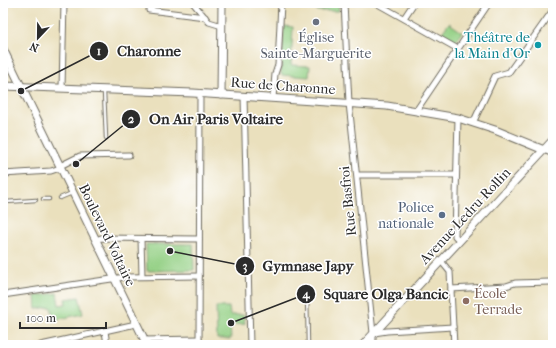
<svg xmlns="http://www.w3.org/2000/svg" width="556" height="348" viewBox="0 0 556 348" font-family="'IM FELL French Canon',serif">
  <rect width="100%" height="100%" fill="#fff"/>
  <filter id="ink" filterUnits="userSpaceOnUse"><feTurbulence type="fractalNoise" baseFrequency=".025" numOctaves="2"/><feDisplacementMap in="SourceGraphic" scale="8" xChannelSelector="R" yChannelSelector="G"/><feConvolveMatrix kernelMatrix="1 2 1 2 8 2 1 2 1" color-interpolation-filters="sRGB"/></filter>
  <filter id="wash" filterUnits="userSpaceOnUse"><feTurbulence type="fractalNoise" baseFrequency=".012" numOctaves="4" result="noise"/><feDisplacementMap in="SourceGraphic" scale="16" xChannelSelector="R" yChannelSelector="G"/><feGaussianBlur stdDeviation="0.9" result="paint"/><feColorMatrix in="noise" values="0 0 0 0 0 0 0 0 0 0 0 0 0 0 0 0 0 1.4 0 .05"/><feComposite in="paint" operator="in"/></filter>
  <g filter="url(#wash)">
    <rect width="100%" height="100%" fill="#eae0bd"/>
    <g fill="#94d085" stroke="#607e58">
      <path d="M317,3H338L339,11H317Z"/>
      <path d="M449,23L462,32L455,42L441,34Z"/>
      <path d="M284,26L293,27L291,65L310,66L309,77L281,75Z"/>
      <path d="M146,244H193L194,270L147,271Z"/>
      <path d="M57,293L59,305L66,304L65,299L79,297L83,314L54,320L51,307L36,309L35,296Z"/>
      <path d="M216,307H229L230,315H244L245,324L230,325L231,339H217Z"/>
    </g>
  </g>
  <g filter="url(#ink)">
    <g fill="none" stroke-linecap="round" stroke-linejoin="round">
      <g stroke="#6e6a5e" stroke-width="4.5">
        <g id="lane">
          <path d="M104,91L106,138"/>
          <path d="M60,198L72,193"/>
          <path d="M43,199H49"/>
          <path d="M6,202L36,200"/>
          <path d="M307,295L308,345"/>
        </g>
      </g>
      <g stroke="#6e6a5e" stroke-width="7">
        <g id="street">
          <path d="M193,3L209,22L222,26"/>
          <path d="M344,3L349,103L373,333V345"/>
          <path d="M376,3L458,49"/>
          <path d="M149,10L205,17"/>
          <path d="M404,18L414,3"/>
          <path d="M62,88L64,3"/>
          <path d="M244,96L250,345"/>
          <path d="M273,98L275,74L278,65L281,3"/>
          <path d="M416,111L489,3"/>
          <path d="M458,118L455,236L460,241"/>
          <path d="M473,123L495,76L509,72L553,10"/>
          <path d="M544,150L553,154"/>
          <path d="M60,166L80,156L129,155"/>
          <path d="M3,174L51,171L60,168"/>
          <path d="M357,175H456"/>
          <path d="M141,239L142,276"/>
          <path d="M96,240L101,238L199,239"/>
          <path d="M441,261L450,272L454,345"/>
          <path d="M451,289L506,286L515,283L550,282"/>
          <path d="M3,295L125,277L199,276"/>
          <path d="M105,331L107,345"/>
          <path d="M374,333L387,331L453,327"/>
          <path d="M144,340L199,339"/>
          <path d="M41,345L136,324"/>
          <path d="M199,345L200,94"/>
        </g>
      </g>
      <g stroke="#6e6a5e" stroke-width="9">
        <g id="secondary">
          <path d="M3,49L147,345"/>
          <path d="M3,86L193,93L387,106L458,118L495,130L544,150"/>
          <path d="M221,95L222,3"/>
          <path d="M363,345L553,140"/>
        </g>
      </g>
      <use href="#lane" stroke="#fff" stroke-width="2.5"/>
      <use href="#street" stroke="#fff" stroke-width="5"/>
      <use href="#secondary" stroke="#fff" stroke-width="7"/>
    </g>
  </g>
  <circle fill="#6b7280" stroke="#fff" stroke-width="1.5" cx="316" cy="22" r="4"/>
  <circle fill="#0f9aa8" stroke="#fff" stroke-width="1.5" cx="538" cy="45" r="4"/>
  <circle fill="#5c6f8a" stroke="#fff" stroke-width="1.5" cx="442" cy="215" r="4"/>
  <circle fill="#8d6e63" stroke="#fff" stroke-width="1.5" cx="466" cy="301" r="4"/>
  <g text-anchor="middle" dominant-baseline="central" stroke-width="3" stroke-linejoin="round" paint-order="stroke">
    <g font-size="14" fill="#5b616d" stroke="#fff">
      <text x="316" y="37">Église<tspan x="316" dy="16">Sainte-Marguerite</tspan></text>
    </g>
    <g font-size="14" fill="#0d838f" stroke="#fff" text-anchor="end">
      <text x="530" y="37">Théâtre de<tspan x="530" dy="16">la Main d'Or</tspan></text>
    </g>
    <g font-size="14" fill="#2b2b2b" stroke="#fff">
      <text transform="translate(283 86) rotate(4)">Rue de Charonne</text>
      <text transform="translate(348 201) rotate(-96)">Rue Basfroi</text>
      <text transform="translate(465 216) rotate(-47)">Avenue Ledru-Rollin</text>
      <text transform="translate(107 235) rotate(64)">Boulevard Voltaire</text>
    </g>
    <g font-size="14" fill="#4e5e75" stroke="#fff" text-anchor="end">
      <text x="434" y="207">Police<tspan x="434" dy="16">nationale</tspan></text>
    </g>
    <g font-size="14" fill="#785e54" stroke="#fff" text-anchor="start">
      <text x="474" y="293">École<tspan x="474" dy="16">Terrade</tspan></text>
    </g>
  </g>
  <path fill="none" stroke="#2b2b2b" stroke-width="1.5" d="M21 91L99 51M76 164L131 119M170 251L245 266M231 323L306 294"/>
  <g fill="#2b2b2b" stroke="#fff" stroke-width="1.5">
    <circle cx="21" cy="91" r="4"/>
    <circle cx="76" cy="164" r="4"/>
    <circle cx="170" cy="251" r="4"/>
    <circle cx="231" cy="323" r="4"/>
    <circle cx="99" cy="51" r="10"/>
    <circle cx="131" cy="119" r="10"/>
    <circle cx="245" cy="266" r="10"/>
    <circle cx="306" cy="294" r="10"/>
  </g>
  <g font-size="12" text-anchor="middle" font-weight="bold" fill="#fff">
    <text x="99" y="55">1</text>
    <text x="131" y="123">2</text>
    <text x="245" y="270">3</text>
    <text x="306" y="298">4</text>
  </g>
  <g font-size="15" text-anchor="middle" font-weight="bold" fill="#2b2b2b" stroke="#fff" stroke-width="3" stroke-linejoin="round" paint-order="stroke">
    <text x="149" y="56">Charonne</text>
    <text x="216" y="124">On Air Paris Voltaire</text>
    <text x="308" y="271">Gymnase Japy</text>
    <text x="386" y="299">Square Olga Bancic</text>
  </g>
  <rect width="556" height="348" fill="none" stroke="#fff" stroke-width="16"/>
  <g transform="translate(38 38) rotate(202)" stroke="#ffffff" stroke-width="3" paint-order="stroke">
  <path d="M0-3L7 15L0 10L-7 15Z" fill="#2b2b2b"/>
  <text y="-6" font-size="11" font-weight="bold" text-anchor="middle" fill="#2b2b2b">N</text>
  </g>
  <path d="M20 322v6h86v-6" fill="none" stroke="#2b2b2b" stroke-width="2"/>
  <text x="26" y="322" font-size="12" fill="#2b2b2b" stroke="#ffffff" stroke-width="3" paint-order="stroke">100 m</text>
</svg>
